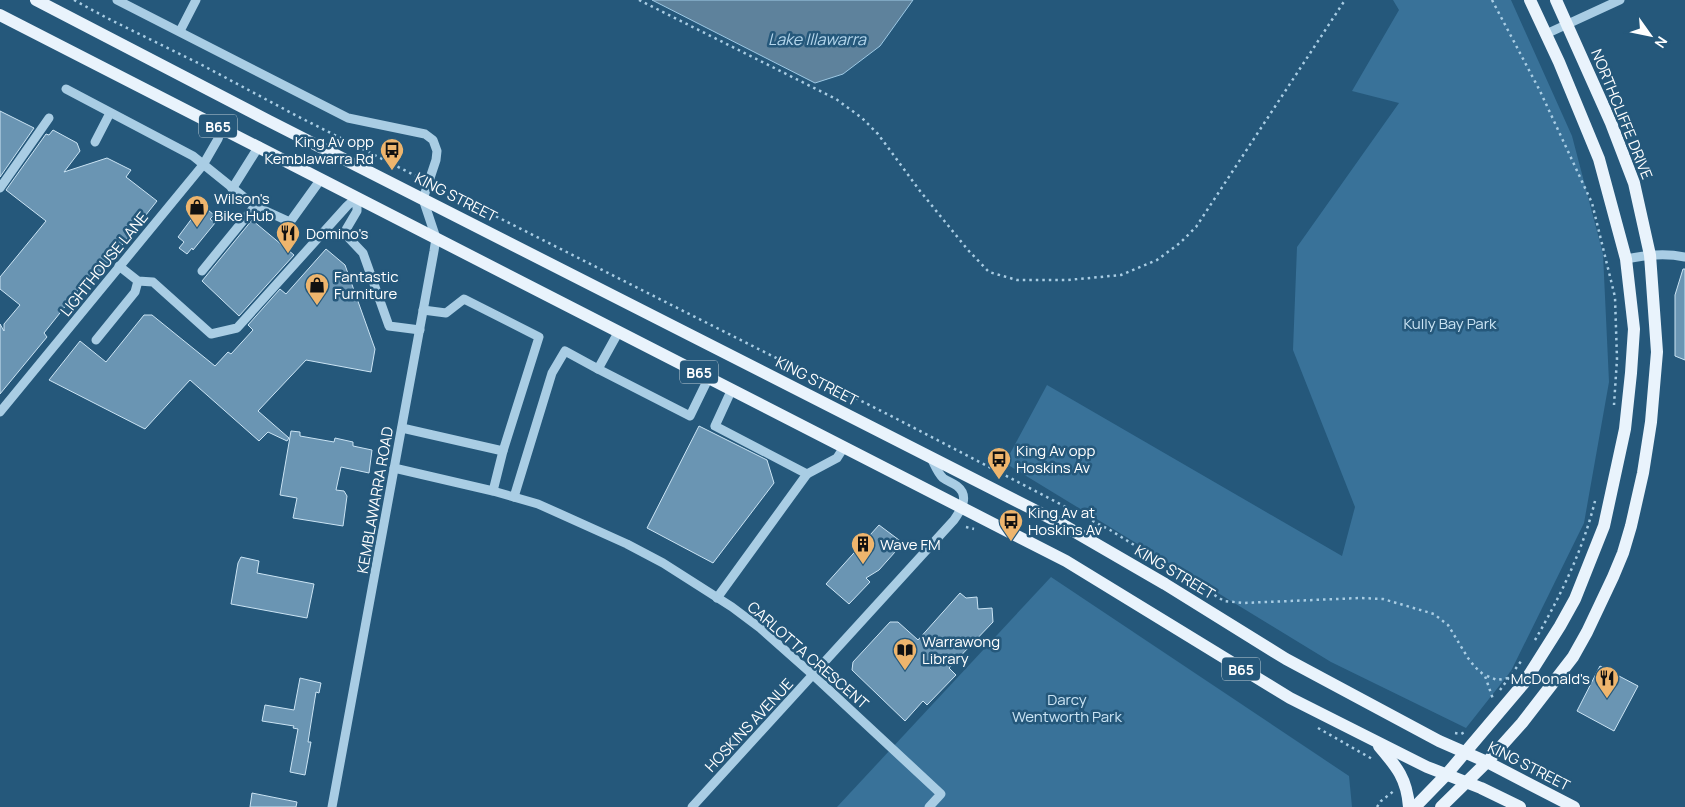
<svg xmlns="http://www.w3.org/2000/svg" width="1685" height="807" viewBox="0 0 1685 807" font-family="Manrope,sans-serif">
  <rect width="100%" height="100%" fill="#25587b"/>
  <g fill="#397299">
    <path d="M1393,0H1511L1572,136L1603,254L1609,382L1584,523L1511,671L1466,728L1331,662L1005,463L1047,385L1342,556L1355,507L1293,350L1297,247L1399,103L1352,91L1399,10Z"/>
    <path d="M1051,577L1349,776L1352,807H837Z"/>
  </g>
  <path fill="#5e829c" stroke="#9dc9e5" d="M652,0H913L880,46L843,74L815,83Z"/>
  <g fill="#6a95b3" stroke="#cbe4f4">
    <path d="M0,111L34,128L0,177Z"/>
    <path d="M53,130L77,143L80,151L64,172L107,158L131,170L126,177L157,201L88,288L83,284L44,333L47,337L0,394V324L4,331V324L20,305L0,289V277L46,221L6,190L46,134L49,135Z"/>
    <path d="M202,205L214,215L210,219L215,223L193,250L192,248L187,254L179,248L184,242L178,237Z"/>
    <path d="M252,220L294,255L239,316L202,281Z"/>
    <path d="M326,249L345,265L375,349L371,372L306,360L258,411L289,438L287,441L268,432L259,441L190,380L145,429L49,380L80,341L106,362L144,315H152L215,366L228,352L231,354L253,330L248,325L280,289L286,294Z"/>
    <path d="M1683,269H1685V360L1675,356V295Z"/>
    <path d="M699,426L767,460L774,483L713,563L647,528Z"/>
    <path d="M291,431L300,432V436L334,442L335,438L353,442V446L372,450L369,473L341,467L336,490L344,491L347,496L343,526L293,518L297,498L280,495Z"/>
    <path d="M879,525L903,543L879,570L866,578L870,582L849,604L826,584Z"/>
    <path d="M241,557L259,561L257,573L314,584L307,618L231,604L238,563Z"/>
    <path d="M960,593L966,598L977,597L978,609L992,608L993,622L949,668L956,675L927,705L923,701L905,721L852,670L853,662L890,622H898L918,640Z"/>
    <path d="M1600,666L1638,686L1614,731L1577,711Z"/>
    <path d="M300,678L321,683L319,693L316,692L308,742H311L305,775L290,772L298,729L293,728L294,726L262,721L265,705L294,710Z"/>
    <path d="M252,793L297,802L296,807H250Z"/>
  </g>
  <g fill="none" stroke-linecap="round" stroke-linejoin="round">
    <g stroke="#a9cde4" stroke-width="2.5" stroke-dasharray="2.5 4" stroke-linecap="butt">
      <path d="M74,0L107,18L202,65L297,116L420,178"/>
      <path d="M639,0L836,99L862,118L878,134L920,191L968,250L989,272L1017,280H1068L1121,275L1157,260L1180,243L1196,227L1345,0"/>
      <path d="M1492,0L1540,91L1592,203L1615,297L1617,359L1614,405"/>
      <path d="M438,187L897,419L1110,530L1224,601L1243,603L1360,598L1383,599L1434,614L1448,625L1468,658L1475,667L1485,676L1493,699"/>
      <path d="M966,527L974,529"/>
      <path d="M1535,640C1560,597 1583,550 1595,501"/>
      <path d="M1487,676L1497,680L1508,678"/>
      <path d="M1500,690L1522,660"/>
      <path d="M1318,728L1374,760"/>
      <path d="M1455,733L1461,734L1465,732"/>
      <path d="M1377,807L1381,801L1395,790"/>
    </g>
    <g stroke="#a9cde4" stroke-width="9">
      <path d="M117,0L348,118L425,134L433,140L437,151L436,160L423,199L436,238L434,251L332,807"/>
      <path d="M180,31L196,0"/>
      <path d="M1546,34L1620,0"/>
      <path d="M66,89L193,156L255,206L202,271"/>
      <path d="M95,142L110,113"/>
      <path d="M0,188L49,118"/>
      <path d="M232,189L259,146"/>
      <path d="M255,206L290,222L321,179"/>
      <path d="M1626,259C1647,255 1665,253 1685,257"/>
      <path d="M119,266L138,281L153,282L211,334L237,328L347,206L357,197V211L344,233L363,253L389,326L420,330"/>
      <path d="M423,310L446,313L464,299L539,337L503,451L493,491"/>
      <path d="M96,340L135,292L138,281"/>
      <path d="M598,369L690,416L709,377"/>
      <path d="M0,412L203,165L218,139L222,128"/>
      <path d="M402,428L503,451"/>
      <path d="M394,468L493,491L538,504L627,544L663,563L732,607L760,628L813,675L941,794L929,807"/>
      <path d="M807,474L837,458L844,447"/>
      <path d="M514,497L552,373L565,351L598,369L619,331"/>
      <path d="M717,598L807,474L715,426L732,389"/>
      <path d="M692,807L954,520C961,510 970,496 957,486C953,483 947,481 943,478C937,472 935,465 931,458"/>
    </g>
    <g stroke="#e9f3fc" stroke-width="12">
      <path d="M36,0L269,121L1058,522L1165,584L1286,659L1439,741L1487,762L1574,807"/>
      <path d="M0,15L1066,561L1290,698L1427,767L1481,788L1520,807"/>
      <path d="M1379,746C1397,767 1407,779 1409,807"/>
      <path d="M1415,807L1446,775L1524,683L1560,626L1575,599L1604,526L1625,429L1631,373L1634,329L1626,259L1599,159L1559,62L1530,0"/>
      <path d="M1441,807L1487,762L1522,723L1573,657L1587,632L1613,577L1623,553L1631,526L1643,473L1651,422L1657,352L1650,255L1634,183L1611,123L1556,0"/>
    </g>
  </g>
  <defs>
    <g id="bus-pin" transform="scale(1.25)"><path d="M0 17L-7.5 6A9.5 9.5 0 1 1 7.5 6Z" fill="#eeb56d" stroke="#25587b"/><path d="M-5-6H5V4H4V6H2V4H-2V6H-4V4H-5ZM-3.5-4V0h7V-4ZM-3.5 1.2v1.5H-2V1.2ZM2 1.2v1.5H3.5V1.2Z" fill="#111"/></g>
    <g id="shop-pin" transform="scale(1.25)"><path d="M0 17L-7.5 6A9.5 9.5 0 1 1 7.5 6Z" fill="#eeb56d" stroke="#25587b"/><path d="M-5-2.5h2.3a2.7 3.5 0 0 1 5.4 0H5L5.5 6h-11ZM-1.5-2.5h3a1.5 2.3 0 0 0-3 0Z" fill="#111"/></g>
    <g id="restaurant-pin" transform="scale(1.25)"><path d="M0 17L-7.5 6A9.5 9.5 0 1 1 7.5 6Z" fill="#eeb56d" stroke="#25587b"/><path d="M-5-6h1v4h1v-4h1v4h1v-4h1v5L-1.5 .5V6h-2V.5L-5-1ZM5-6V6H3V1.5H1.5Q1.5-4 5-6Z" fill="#111"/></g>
    <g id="building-pin" transform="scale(1.25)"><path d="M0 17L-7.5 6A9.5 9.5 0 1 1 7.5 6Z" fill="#eeb56d" stroke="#25587b"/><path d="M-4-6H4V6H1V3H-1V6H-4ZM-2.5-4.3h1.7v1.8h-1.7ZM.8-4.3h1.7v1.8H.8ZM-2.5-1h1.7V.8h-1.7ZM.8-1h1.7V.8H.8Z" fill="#111"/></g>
    <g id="library-pin" transform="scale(1.25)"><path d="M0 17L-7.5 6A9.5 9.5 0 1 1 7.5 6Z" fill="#eeb56d" stroke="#25587b"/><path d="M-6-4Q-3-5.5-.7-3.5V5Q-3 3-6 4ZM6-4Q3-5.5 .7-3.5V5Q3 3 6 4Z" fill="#111"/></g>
  </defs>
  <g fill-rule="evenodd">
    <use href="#bus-pin" x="392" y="150"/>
    <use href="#shop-pin" x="197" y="207"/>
    <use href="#restaurant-pin" x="288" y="233"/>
    <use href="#shop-pin" x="317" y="285"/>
    <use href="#bus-pin" x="999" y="459"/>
    <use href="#bus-pin" x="1011" y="521"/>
    <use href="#building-pin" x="863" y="544"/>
    <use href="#library-pin" x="905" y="650"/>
    <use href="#restaurant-pin" x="1607" y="678"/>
  </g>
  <g text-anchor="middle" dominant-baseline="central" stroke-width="5" stroke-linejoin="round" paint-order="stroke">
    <g fill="#25587b" stroke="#becdd7" stroke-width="1">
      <rect x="199" y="114.5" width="38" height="23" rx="4"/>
      <rect x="680" y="360.5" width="38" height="23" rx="4"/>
      <rect x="1222" y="657.5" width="38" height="23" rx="4"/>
    </g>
    <g font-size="14" font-weight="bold" fill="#fff">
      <text x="218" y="126">B65</text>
      <text x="699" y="372">B65</text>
      <text x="1241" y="669">B65</text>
    </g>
    <g font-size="15" fill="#fff" stroke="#25587b">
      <text transform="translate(1622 114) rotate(68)">NORTHCLIFFE DRIVE</text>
      <text transform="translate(456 197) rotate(27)">KING STREET</text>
      <text transform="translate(104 264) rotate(-51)">LIGHTHOUSE LANE</text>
      <text transform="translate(817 381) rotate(27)">KING STREET</text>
      <text transform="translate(375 500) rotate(-80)">KEMBLAWARRA ROAD</text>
      <text transform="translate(1175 572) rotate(31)">KING STREET</text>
      <text transform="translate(808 655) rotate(41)">CARLOTTA CRESCENT</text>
      <text transform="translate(749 725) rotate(-47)">HOSKINS AVENUE</text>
      <text transform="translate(1529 766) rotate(27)">KING STREET</text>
    </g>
    <g font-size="15" fill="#fff" stroke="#25587b" text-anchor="start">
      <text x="374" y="141" text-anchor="end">King Av opp<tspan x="374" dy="17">Kemblawarra Rd</tspan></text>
      <text x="214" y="198">Wilson's<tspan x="214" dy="17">Bike Hub</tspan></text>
      <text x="306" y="233">Domino's</text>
      <text x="334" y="276">Fantastic<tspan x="334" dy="17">Furniture</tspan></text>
      <text x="1016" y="450">King Av opp<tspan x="1016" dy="17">Hoskins Av</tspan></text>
      <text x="1028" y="512">King Av at<tspan x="1028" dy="17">Hoskins Av</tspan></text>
      <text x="880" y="544">Wave FM</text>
      <text x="922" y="641">Warrawong<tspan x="922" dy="17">Library</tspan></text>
      <text x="1590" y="678" text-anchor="end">McDonald's</text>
    </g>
    <g font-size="15" fill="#cbe4f4" stroke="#25587b">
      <text x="1450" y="323">Kully Bay Park</text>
      <text x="1067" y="699">Darcy<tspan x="1067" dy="17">Wentworth Park</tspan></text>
    </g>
    <g font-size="16" font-style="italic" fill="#b4d6ec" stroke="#25587b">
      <text x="817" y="39">Lake Illawarra</text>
    </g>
  </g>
  <g transform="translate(1650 35) rotate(123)" stroke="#25587b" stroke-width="4" paint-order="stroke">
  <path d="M0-4L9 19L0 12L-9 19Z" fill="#ffffff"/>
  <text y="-8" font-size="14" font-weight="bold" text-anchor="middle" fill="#ffffff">N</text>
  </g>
</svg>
